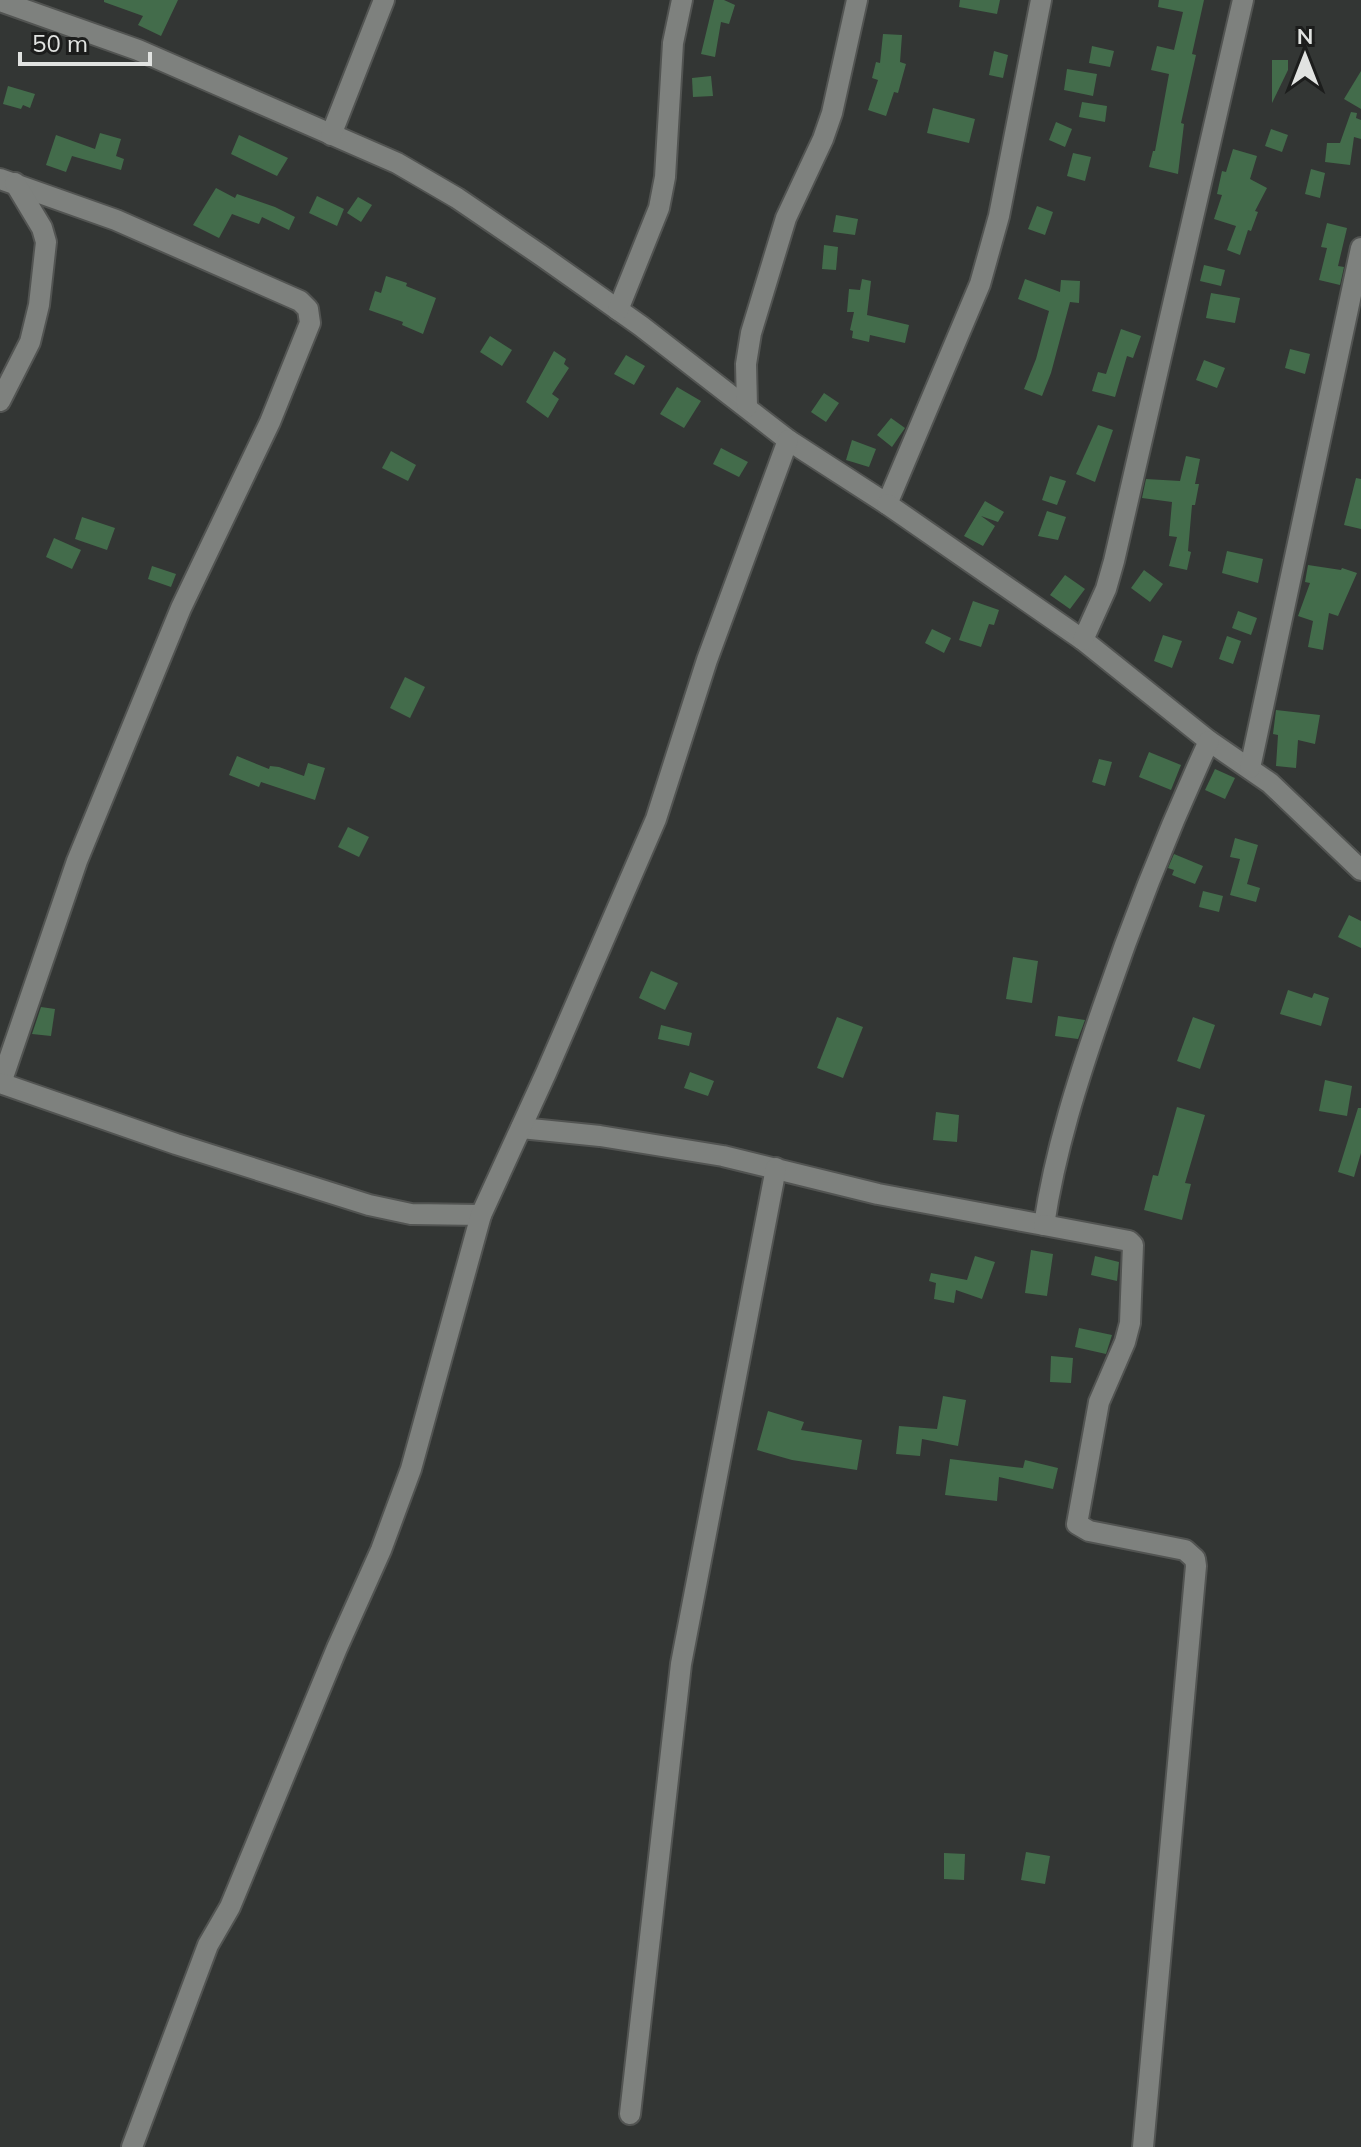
<svg xmlns="http://www.w3.org/2000/svg" width="1361" height="2147" viewBox="0 0 1361 2147" font-family="Mulish,sans-serif">
  <rect width="100%" height="100%" fill="#333634"/>
  <g fill="#436c4b">
    <path d="M104,0H178L161,36L138,25L143,16L104,2Z"/>
    <path d="M714,0H724L735,5L729,24L721,22L715,57L701,54Z"/>
    <path d="M960,0H1000L997,14L959,7Z"/>
    <path d="M1159,0H1204L1192,54L1196,55L1181,123L1184,124L1178,174L1149,167L1153,151H1155L1169,74L1151,70L1157,46L1174,50L1183,12L1158,7Z"/>
    <path d="M883,34L902,35L900,62L906,64L898,93L894,92L886,116L868,110L878,80L872,78L876,62L880,63Z"/>
    <path d="M1092,46L1114,51L1110,67L1089,63Z"/>
    <path d="M994,51L1008,55L1003,78L989,75Z"/>
    <path d="M1272,60H1288V70L1272,103Z"/>
    <path d="M1067,69L1097,74L1093,96L1064,90Z"/>
    <path d="M1361,71V109L1344,99Z"/>
    <path d="M711,76L713,96L693,97L692,78Z"/>
    <path d="M8,86L35,94L30,108L23,105L21,109L3,104Z"/>
    <path d="M1082,102L1107,106L1105,122L1079,117Z"/>
    <path d="M933,108L975,119L969,143L927,133Z"/>
    <path d="M1351,112L1357,113L1356,118L1361,120V139L1354,137L1350,165L1325,162L1327,143H1340Z"/>
    <path d="M1056,122L1072,129L1065,147L1049,140Z"/>
    <path d="M1271,129L1288,135L1282,152L1265,146Z"/>
    <path d="M100,133L121,139L116,156L124,159L121,170L72,156L66,172L46,165L56,135L95,149Z"/>
    <path d="M239,135L288,158L277,176L231,154Z"/>
    <path d="M1233,149L1257,156L1250,179L1267,188L1255,211L1258,212L1251,231L1248,230L1240,255L1227,250L1236,226L1214,219L1222,195L1217,194L1222,171L1226,172Z"/>
    <path d="M1073,153L1091,157L1085,181L1067,176Z"/>
    <path d="M1311,169L1325,173L1320,198L1305,194Z"/>
    <path d="M216,188L235,198L237,194L275,207L295,217L289,230L262,217L259,224L232,214L219,238L193,225Z"/>
    <path d="M317,196L344,209L337,226L309,213Z"/>
    <path d="M358,197L372,205L361,222L347,213Z"/>
    <path d="M1037,206L1053,212L1045,235L1028,229Z"/>
    <path d="M836,215L858,219L855,235L833,232Z"/>
    <path d="M1327,223L1347,228L1338,266L1344,267L1340,285L1319,280L1327,248L1321,247Z"/>
    <path d="M824,245L838,247L836,270L822,269Z"/>
    <path d="M1204,265L1225,270L1221,286L1200,281Z"/>
    <path d="M386,276L407,283L406,286L436,298L423,334L402,325L403,322L369,310L375,291L381,293Z"/>
    <path d="M862,279L871,281L867,315L909,325L905,343L870,335L869,342L852,338L853,331L850,330L854,312H847L849,289L860,290Z"/>
    <path d="M1025,279L1060,292L1061,280L1080,281L1079,303L1070,302L1051,373L1042,396L1024,389L1036,359L1049,311L1018,299Z"/>
    <path d="M1211,293L1240,298L1235,323L1206,318Z"/>
    <path d="M1121,329L1141,336L1133,358L1127,356L1115,397L1092,391L1098,372L1106,374Z"/>
    <path d="M490,336L512,350L502,366L480,352Z"/>
    <path d="M1290,349L1310,354L1305,374L1285,368Z"/>
    <path d="M554,351L566,359L564,364L569,368L552,394L559,399L548,418L526,402Z"/>
    <path d="M626,355L645,366L634,385L614,374Z"/>
    <path d="M1204,360L1225,368L1217,388L1196,380Z"/>
    <path d="M677,387L701,401L684,428L660,414Z"/>
    <path d="M824,393L839,403L826,422L811,412Z"/>
    <path d="M891,418L905,428L892,447L877,435Z"/>
    <path d="M1098,425L1113,430L1095,482L1076,474Z"/>
    <path d="M852,440L876,449L869,467L846,460Z"/>
    <path d="M721,448L748,462L739,477L713,464Z"/>
    <path d="M391,451L416,465L408,481L382,468Z"/>
    <path d="M1186,456L1200,459L1195,484H1199L1195,505H1192L1188,551L1191,552L1187,570L1169,566L1177,537L1169,536L1172,502L1142,498L1146,479L1180,481Z"/>
    <path d="M1050,476L1066,481L1057,505L1042,500Z"/>
    <path d="M1356,478L1361,479V529L1344,525Z"/>
    <path d="M985,501L1004,512L998,522L981,516L995,526L983,546L964,536Z"/>
    <path d="M1047,511L1066,517L1058,540L1038,536Z"/>
    <path d="M82,517L115,528L107,550L75,539Z"/>
    <path d="M54,538L81,550L72,569L46,557Z"/>
    <path d="M1227,551L1263,559L1258,583L1222,573Z"/>
    <path d="M1308,565L1341,570L1342,568L1357,573L1338,616L1329,613L1323,650L1308,647L1313,621L1298,616L1310,583L1305,582Z"/>
    <path d="M152,566L176,574L171,587L148,579Z"/>
    <path d="M1144,570L1163,584L1150,602L1131,588Z"/>
    <path d="M1065,575L1085,589L1070,609L1050,595Z"/>
    <path d="M973,601L999,610L994,625L989,624L981,647L959,640Z"/>
    <path d="M1238,611L1257,618L1251,635L1232,628Z"/>
    <path d="M932,629L951,638L944,653L925,643Z"/>
    <path d="M1163,635L1182,641L1172,668L1154,661Z"/>
    <path d="M1227,636L1241,641L1233,664L1219,659Z"/>
    <path d="M405,677L425,687L410,718L390,708Z"/>
    <path d="M1276,710L1320,715L1315,744L1298,740L1296,768L1276,766L1278,735L1273,734Z"/>
    <path d="M1149,752L1181,765L1171,790L1139,777Z"/>
    <path d="M237,756L269,769L270,766L279,767L304,776L308,763L325,768L315,800L261,782L259,787L229,775Z"/>
    <path d="M1099,759L1112,762L1105,786L1092,782Z"/>
    <path d="M1215,769L1235,778L1225,799L1205,790Z"/>
    <path d="M348,827L369,837L359,857L338,847Z"/>
    <path d="M1235,838L1258,845L1247,884L1260,888L1256,902L1230,895L1240,859L1230,857Z"/>
    <path d="M1174,854L1203,866L1195,884L1172,875L1174,870L1168,868Z"/>
    <path d="M1203,891L1223,896L1219,912L1199,907Z"/>
    <path d="M1349,915L1361,921V948L1338,937Z"/>
    <path d="M1013,957L1038,961L1032,1003L1006,999Z"/>
    <path d="M651,971L678,983L665,1010L639,998Z"/>
    <path d="M1288,990L1312,998L1314,993L1329,998L1321,1026L1280,1014Z"/>
    <path d="M41,1007L55,1009L51,1036L32,1034Z"/>
    <path d="M1058,1016L1085,1020L1078,1039L1055,1036Z"/>
    <path d="M837,1017L863,1027L843,1078L817,1068Z"/>
    <path d="M1193,1017L1215,1025L1200,1069L1177,1061Z"/>
    <path d="M661,1025L692,1033L689,1046L658,1039Z"/>
    <path d="M690,1072L714,1081L708,1096L684,1088Z"/>
    <path d="M1325,1080L1352,1086L1347,1116L1319,1111Z"/>
    <path d="M1177,1107L1205,1115L1185,1183L1191,1184L1182,1220L1144,1210L1153,1175L1158,1176Z"/>
    <path d="M1358,1108H1361V1153L1354,1177L1338,1172Z"/>
    <path d="M936,1112L959,1115L957,1142L933,1140Z"/>
    <path d="M1031,1250L1053,1254L1047,1296L1025,1293Z"/>
    <path d="M975,1256L995,1262L982,1299L956,1290L954,1303L934,1299L936,1283L929,1281L931,1273L967,1280Z"/>
    <path d="M1095,1256L1119,1262L1117,1281L1091,1275Z"/>
    <path d="M1079,1328L1112,1335L1106,1354L1075,1347Z"/>
    <path d="M1051,1356L1073,1358L1071,1383L1050,1382Z"/>
    <path d="M943,1396L966,1400L958,1446L922,1439L920,1456L896,1454L899,1426L937,1429Z"/>
    <path d="M768,1411L804,1422L801,1430L862,1440L857,1470L792,1460L757,1450Z"/>
    <path d="M950,1459L1023,1468L1025,1460L1058,1468L1053,1489L999,1477L997,1501L945,1495Z"/>
    <path d="M1026,1852L1050,1856L1045,1884L1021,1880Z"/>
    <path d="M944,1853L965,1854L964,1880L944,1879Z"/>
  </g>
  <g fill="none" stroke-linecap="round" stroke-linejoin="round">
    <g stroke="#525452" stroke-width="24">
      <g id="minor">
        <path d="M0,1L138,50L397,163L457,198L542,256L641,326L788,440L887,504L980,284L999,216L1041,0"/>
        <path d="M331,135L384,0"/>
        <path d="M0,179L116,220L300,301L308,309L310,323L270,422L181,608L77,861L1,1083"/>
        <path d="M618,310L659,208L665,177L673,43L682,0"/>
        <path d="M0,401L30,342L39,305L46,242L42,228L15,183"/>
        <path d="M747,407L746,364L751,333L786,218L823,139L832,113L857,0"/>
        <path d="M887,504L1083,640L1209,741L1270,783L1361,870"/>
        <path d="M1083,640L1106,589L1114,561L1243,0"/>
        <path d="M1250,768L1361,248"/>
        <path d="M0,1083L176,1144L369,1205L411,1214L481,1215"/>
        <path d="M521,1128L600,1136L723,1156L878,1194L1044,1225C1055,1150 1078,1079 1103,1007C1134,916 1169,828 1209,741"/>
        <path d="M1044,1225L1129,1241L1133,1245L1130,1323L1125,1342L1099,1402L1077,1524L1089,1531L1185,1550L1195,1559L1196,1566L1143,2147"/>
        <path d="M630,2114L681,1664L776,1168"/>
        <path d="M132,2147L208,1945L230,1907L337,1648L381,1550L411,1469L481,1215L546,1073L656,819L707,660L788,440"/>
      </g>
    </g>
    <use href="#minor" stroke="#7e817e" stroke-width="20"/>
  </g>
  <g transform="translate(1305 56)" stroke="#1c1d1c" stroke-width="6" paint-order="stroke">
  <path d="M0-6L14 30L0 20L-14 30Z" fill="#e1e3e1"/>
  <text y="-12" font-size="22" font-weight="bold" text-anchor="middle" fill="#e1e3e1">N</text>
  </g>
  <path d="M20 52v12h130v-12" fill="none" stroke="#e1e3e1" stroke-width="4"/>
  <text x="32" y="52" font-size="24" fill="#e1e3e1" stroke="#1c1d1c" stroke-width="6" paint-order="stroke">50 m</text>
</svg>
